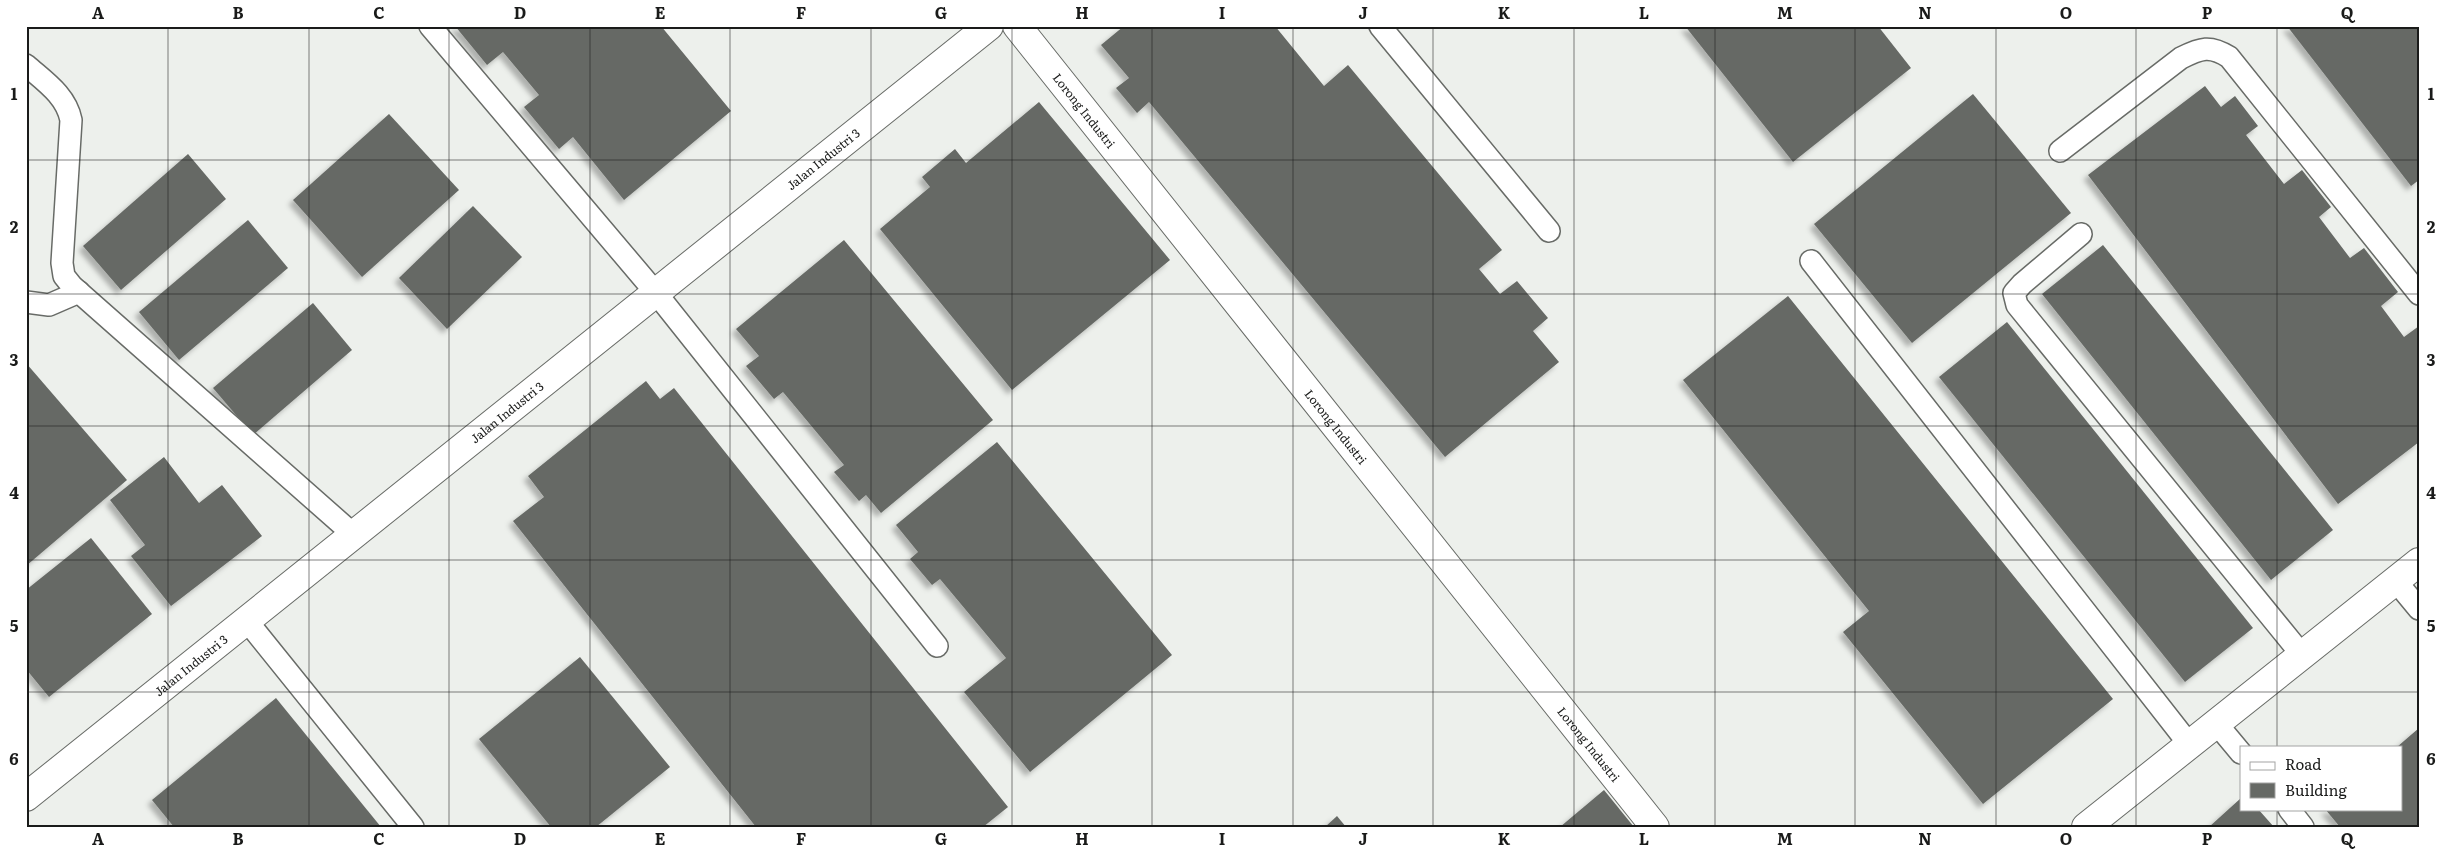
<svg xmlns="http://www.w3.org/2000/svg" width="2445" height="853" viewBox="0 0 2445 853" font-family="Literata,serif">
  <defs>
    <filter id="shadow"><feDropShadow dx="-4.5" dy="4.5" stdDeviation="2.5" flood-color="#0004"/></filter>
  </defs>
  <rect width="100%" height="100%" fill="#edf0ec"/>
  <g fill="#666965" filter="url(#shadow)">
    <path d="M455,26H661L731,111L624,200L573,137L559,149L524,107L539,95L503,52L487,65Z"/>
    <path d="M1124,26H1275L1324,86L1348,65L1502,250L1479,269L1500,294L1517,281L1548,318L1533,331L1559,362L1445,457L1149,102L1137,113L1116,88L1129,78L1101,45Z"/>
    <path d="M1685,26H1878L1911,68L1793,162Z"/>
    <path d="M2287,26H2419V180L2411,186Z"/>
    <path d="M2205,86L2221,107L2235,96L2258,126L2246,135L2284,184L2302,170L2331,207L2319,217L2350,258L2364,248L2398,292L2381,306L2404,337L2419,326V442L2338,504L2088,175Z"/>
    <path d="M1973,94L2071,213L1912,343L1814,224Z"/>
    <path d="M1039,102L1170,260L1012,390L880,229L930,187L922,177L955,149L966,163Z"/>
    <path d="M389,114L459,190L362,277L293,200Z"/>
    <path d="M188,154L226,199L121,290L83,246Z"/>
    <path d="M473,206L522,257L447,329L399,278Z"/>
    <path d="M248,220L288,268L179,360L139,312Z"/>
    <path d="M844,240L993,420L881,513L866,495L859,501L834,472L844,465L783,392L774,399L746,366L759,356L736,329Z"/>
    <path d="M2103,245L2333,530L2271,580L2042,294Z"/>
    <path d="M1788,296L2113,699L1983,804L1843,632L1869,611L1683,380Z"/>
    <path d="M313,303L352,350L253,435L213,388Z"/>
    <path d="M2007,322L2253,628L2185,682L1939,377Z"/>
    <path d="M26,363L127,480L26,566Z"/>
    <path d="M646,381L660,399L674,388L1008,807L983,827H756L513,521L544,497L528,476Z"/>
    <path d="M997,442L1172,655L1030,772L964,692L1006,658L940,579L932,585L910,559L918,552L896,525Z"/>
    <path d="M164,457L199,503L222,485L262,536L171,606L131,556L145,545L110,500Z"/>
    <path d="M91,538L152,614L49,697L26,669V590Z"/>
    <path d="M580,657L670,767L596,827H551L479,739Z"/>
    <path d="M276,698L381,827H174L152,800Z"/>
    <path d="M2419,728V827H2340L2325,809H2401V747H2397Z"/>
    <path d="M1604,790L1634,827H1560Z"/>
    <path d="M2241,798V809H2258L2274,827H2209Z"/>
    <path d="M1337,816L1346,827H1325Z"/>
  </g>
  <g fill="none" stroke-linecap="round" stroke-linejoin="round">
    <g stroke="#686b67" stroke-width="24">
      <g id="lane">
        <path d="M430,26L656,293L937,646"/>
        <path d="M1380,26L1549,231"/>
        <path d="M26,65C44,81 66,95 71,120L62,263L64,276L72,286L354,535"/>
        <path d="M2060,151L2181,58C2201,48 2210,45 2229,57L2419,294"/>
        <path d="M2081,234L2022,284L2014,293L2017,305L2302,655"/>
        <path d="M1811,261L2189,744"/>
        <path d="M26,302L49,305L79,292"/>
        <path d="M2395,580L2419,609"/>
        <path d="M247,621L413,827"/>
        <path d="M2216,723L2241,753"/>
        <path d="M2289,809L2303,827"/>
      </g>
    </g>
    <g stroke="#686b67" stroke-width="30">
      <g id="street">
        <path id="s1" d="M1017,26L1655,827"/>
        <path id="s2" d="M26,797L989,26"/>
        <path d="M2086,827L2419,562"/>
      </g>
    </g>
    <use href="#lane" stroke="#fff" stroke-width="21"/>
    <use href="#street" stroke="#fff" stroke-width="28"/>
  </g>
  <path fill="none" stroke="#1a1b1a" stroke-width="1" stroke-opacity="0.55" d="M168,26V827M309,26V827M449,26V827M590,26V827M730,26V827M871,26V827M1012,26V827M1152,26V827M1293,26V827M1433,26V827M1574,26V827M1715,26V827M1855,26V827M1996,26V827M2136,26V827M2277,26V747M26,160H2419M26,294H2419M26,426H2419M26,560H2419M26,692H2419M2277,809V827"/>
  <g text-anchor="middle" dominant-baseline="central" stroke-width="4" stroke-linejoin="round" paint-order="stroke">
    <g font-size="12" fill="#1a1b1a" stroke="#fff">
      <text stroke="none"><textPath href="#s1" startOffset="108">Lorong Industri</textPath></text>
      <text stroke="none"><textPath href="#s2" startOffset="1021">Jalan Industri 3</textPath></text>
      <text stroke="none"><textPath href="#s2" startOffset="616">Jalan Industri 3</textPath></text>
      <text stroke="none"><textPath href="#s1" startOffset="512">Lorong Industri</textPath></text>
      <text stroke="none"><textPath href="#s2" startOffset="211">Jalan Industri 3</textPath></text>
      <text stroke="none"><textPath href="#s1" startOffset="918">Lorong Industri</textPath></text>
    </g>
  </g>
  <rect width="2445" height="853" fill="none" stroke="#ffffff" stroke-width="55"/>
  <rect x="2240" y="746" width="162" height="65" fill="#ffffff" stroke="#a3a4a3"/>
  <rect x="2250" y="762" width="25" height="8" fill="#ffffff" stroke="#a3a4a3"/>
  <text x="2285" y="770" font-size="15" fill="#1a1b1a">Road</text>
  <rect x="2250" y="783" width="25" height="15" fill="#666965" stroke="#a3a4a3"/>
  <text x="2285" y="796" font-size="15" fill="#1a1b1a">Building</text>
  <rect x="28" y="28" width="2390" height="798" fill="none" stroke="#1a1b1a" stroke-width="2"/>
  <g font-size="16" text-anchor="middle" font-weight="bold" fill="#1a1b1a">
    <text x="98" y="19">A</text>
    <text x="238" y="19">B</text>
    <text x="379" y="19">C</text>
    <text x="520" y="19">D</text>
    <text x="660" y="19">E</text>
    <text x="801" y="19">F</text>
    <text x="941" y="19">G</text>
    <text x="1082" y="19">H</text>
    <text x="1222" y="19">I</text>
    <text x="1363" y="19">J</text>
    <text x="1504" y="19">K</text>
    <text x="1644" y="19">L</text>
    <text x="1785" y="19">M</text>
    <text x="1925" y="19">N</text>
    <text x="2066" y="19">O</text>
    <text x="2207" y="19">P</text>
    <text x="2347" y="19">Q</text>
    <text x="14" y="100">1</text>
    <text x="2431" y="100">1</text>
    <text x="14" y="233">2</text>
    <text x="2431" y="233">2</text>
    <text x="14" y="366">3</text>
    <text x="2431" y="366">3</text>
    <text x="14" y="499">4</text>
    <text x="2431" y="499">4</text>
    <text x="14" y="632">5</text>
    <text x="2431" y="632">5</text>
    <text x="14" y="765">6</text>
    <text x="2431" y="765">6</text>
    <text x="98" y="845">A</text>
    <text x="238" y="845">B</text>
    <text x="379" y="845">C</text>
    <text x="520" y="845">D</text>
    <text x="660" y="845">E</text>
    <text x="801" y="845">F</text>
    <text x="941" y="845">G</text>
    <text x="1082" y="845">H</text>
    <text x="1222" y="845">I</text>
    <text x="1363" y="845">J</text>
    <text x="1504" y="845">K</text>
    <text x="1644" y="845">L</text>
    <text x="1785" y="845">M</text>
    <text x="1925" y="845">N</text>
    <text x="2066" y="845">O</text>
    <text x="2207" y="845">P</text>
    <text x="2347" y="845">Q</text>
  </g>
</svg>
